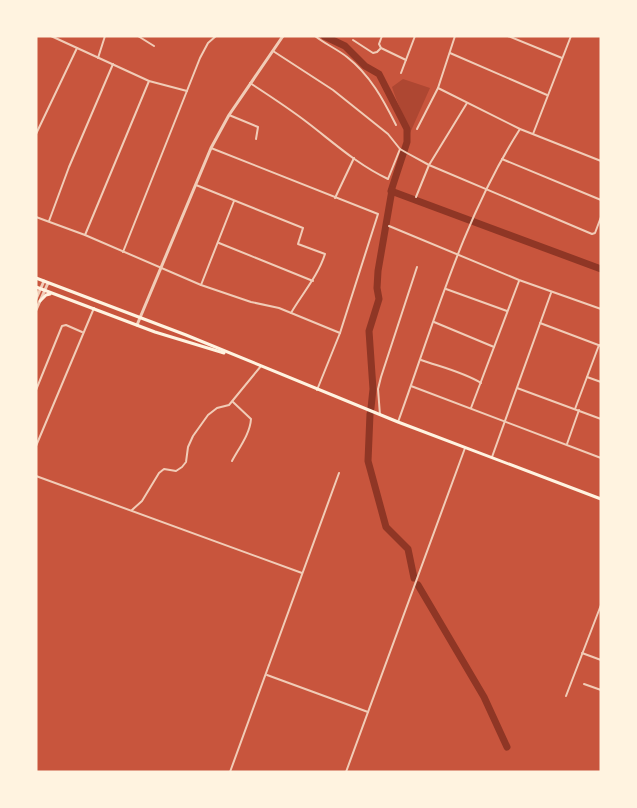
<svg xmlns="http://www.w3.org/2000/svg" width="637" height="808" viewBox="0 0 637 808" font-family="'PT Sans Narrow',sans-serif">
  <rect width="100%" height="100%" fill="#c8553d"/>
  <path fill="#ae4732" d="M403,79L430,88L410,133H408C405,117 397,103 392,87Z"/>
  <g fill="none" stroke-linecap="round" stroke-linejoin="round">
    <g stroke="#8f3625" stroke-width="7">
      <path d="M324,36L345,46L365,66L379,74L407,129V142L391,191L601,269"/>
      <path d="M371,408L373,389L369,331L379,299L377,288L378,271L392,190"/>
      <path d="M370,414L368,461L386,527L408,549L414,578"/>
      <path d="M418,585L484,697L507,747"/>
    </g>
    <g stroke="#f1ccb7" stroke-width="2">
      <path d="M51,36L149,81L187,91"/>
      <path d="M138,36L154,46"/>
      <path d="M315,36C325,44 337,49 347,57C370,75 383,99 396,125"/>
      <path d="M382,36L379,44L381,48L406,60"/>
      <path d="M508,36L562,58"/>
      <path d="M353,40L373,53L377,52L381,48"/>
      <path d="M273,51L333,90L388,134L400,149L407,153L429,165L592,234L595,233L601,217"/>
      <path d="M450,53L547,95"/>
      <path d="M98,58L105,36"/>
      <path d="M401,73L415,36"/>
      <path d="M250,83C270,96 290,109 308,123C334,143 358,165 388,179L400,149"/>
      <path d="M438,88L520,129L601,161"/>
      <path d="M229,115L258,127L256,139"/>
      <path d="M417,129L438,88L455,36"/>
      <path d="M36,134L77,48"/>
      <path d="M533,134L571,36"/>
      <path d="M211,148L378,214L340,333L317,390"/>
      <path d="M502,159L601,200"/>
      <path d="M196,185L303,228L298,244L325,254C318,276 302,294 291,313"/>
      <path d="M416,197L429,165L467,103"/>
      <path d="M335,198L354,158"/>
      <path d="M36,217L85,235L201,285L251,302L279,308L340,333"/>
      <path d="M49,221L69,167L113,64"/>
      <path d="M389,226L519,280L601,309"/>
      <path d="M85,235L149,81"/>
      <path d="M219,243L313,281"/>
      <path d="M123,252L200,58L208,43L216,36"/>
      <path d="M201,285L234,201"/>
      <path d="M446,289L507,311"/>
      <path d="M434,322L494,347"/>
      <path d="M540,323L601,346"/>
      <path d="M421,360C441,367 463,372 481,383"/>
      <path d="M587,377L601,382"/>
      <path d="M411,386L601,458"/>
      <path d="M517,388L601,419"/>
      <path d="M36,390L62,326L66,325L82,332"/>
      <path d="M471,408L519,281"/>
      <path d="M575,409L599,345"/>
      <path d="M380,415L378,389L381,377L417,267"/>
      <path d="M398,422C434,323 463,218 520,129"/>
      <path d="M567,444L579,410"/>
      <path d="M36,446L94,308"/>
      <path d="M492,457L551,293"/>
      <path d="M232,461C239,448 250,434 251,419L233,402"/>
      <path d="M36,476L302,573"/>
      <path d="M132,510L142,501L159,473L164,469L176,471L182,467L186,462L188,447L193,436L208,415L217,408L229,405L261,366"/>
      <path d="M582,653L601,660"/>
      <path d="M267,675L368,712"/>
      <path d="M584,684L601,690"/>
      <path d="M566,696L601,605"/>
      <path d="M230,772L339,473"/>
      <path d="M346,772L465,448"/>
    </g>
    <g stroke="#f1ccb7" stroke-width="3">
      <path d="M36,299L44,281"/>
      <path d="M36,310L48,283"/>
      <path d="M137,325L211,148L229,115L283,36"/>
    </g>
    <g stroke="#fff3e0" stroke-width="3">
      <path d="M36,278L186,335L398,422L601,499"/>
      <path d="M36,287L155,332L224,353"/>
      <path d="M36,291V296"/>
      <path d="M40,301L46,295L50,294"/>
    </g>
  </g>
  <rect width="637" height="808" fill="none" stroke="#fff3e0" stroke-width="75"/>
</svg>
